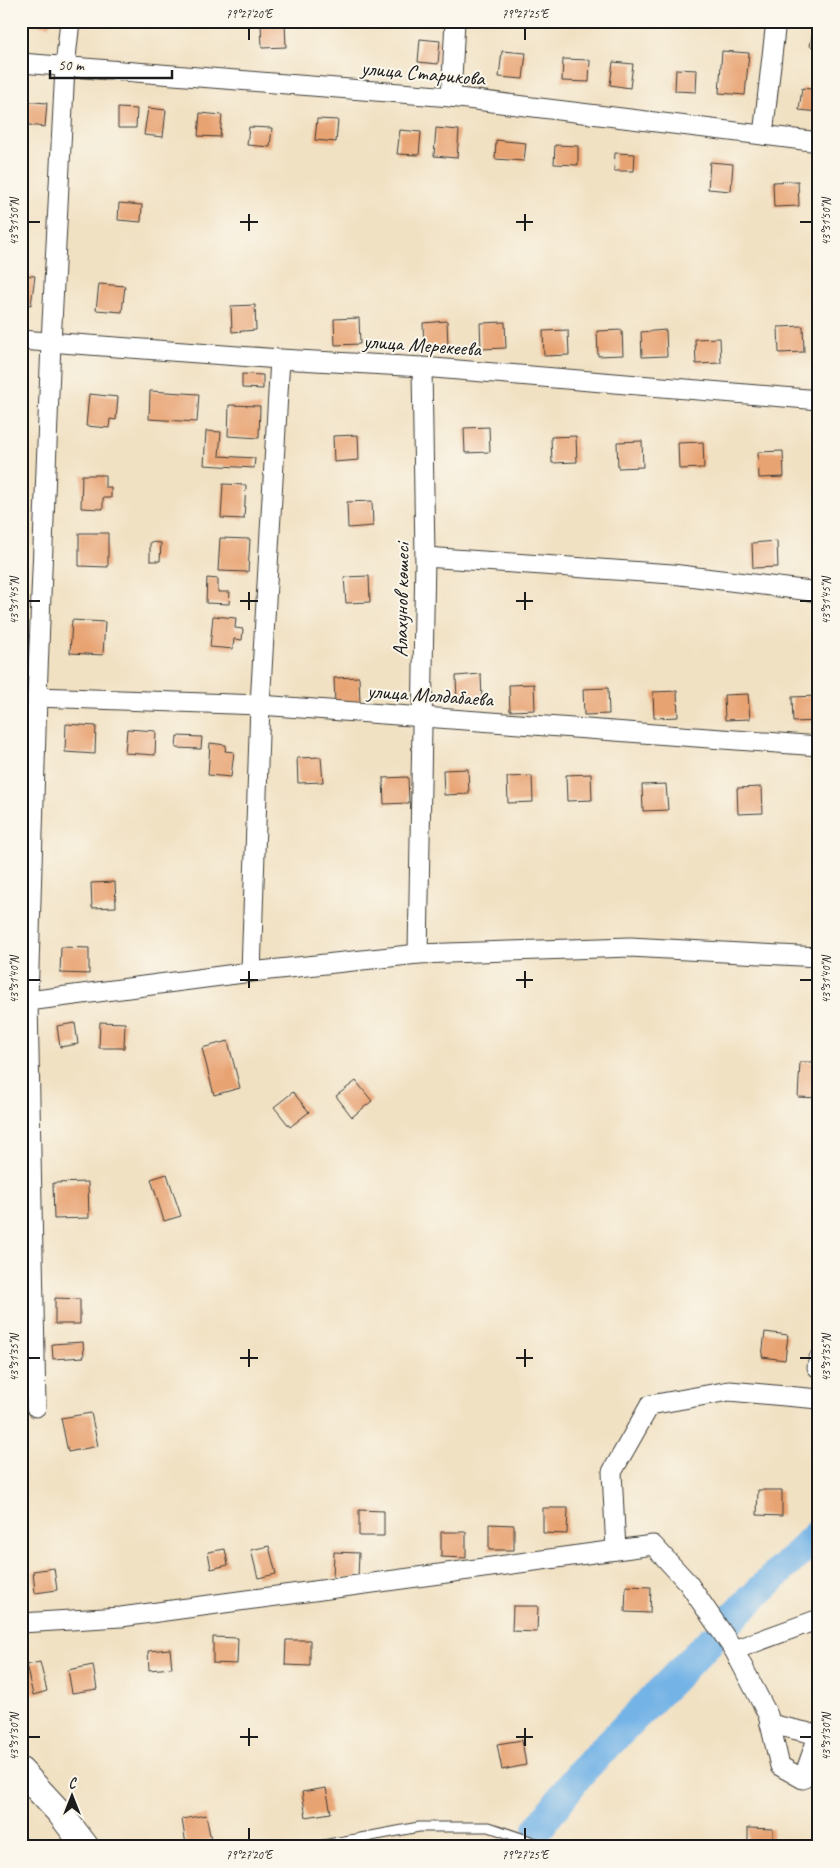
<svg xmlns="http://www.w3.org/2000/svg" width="840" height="1868" viewBox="0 0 840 1868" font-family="Caveat,sans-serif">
  <rect width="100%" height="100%" fill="#fbf7ec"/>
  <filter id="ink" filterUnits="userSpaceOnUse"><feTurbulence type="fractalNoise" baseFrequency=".02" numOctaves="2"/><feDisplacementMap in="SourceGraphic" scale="10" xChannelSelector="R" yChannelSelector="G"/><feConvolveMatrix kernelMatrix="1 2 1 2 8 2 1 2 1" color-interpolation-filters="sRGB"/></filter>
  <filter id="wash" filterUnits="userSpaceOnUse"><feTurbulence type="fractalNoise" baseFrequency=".0096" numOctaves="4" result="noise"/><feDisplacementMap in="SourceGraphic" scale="20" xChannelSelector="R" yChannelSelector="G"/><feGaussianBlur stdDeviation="1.12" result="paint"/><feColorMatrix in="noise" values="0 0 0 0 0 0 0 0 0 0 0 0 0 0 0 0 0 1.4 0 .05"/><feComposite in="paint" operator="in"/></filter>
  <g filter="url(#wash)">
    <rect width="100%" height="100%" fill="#f1e1c3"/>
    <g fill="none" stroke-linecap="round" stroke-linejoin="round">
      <path stroke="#73b3e6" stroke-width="18" d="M21,1845L23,1847"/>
      <g stroke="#73b3e6" stroke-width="30">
        <path d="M731,1619L819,1533"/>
        <path d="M538,1829L580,1773L710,1641"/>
      </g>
    </g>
    <g id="blocks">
      <g fill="#e8a372">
        <path d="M24,21H50L49,26L24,23Z"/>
        <path d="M285,22L286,47L262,48L261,23Z"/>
        <path d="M815,22H819V48L810,46Z"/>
        <path d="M420,39L440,41L438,64L418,62Z"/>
        <path d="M502,51L526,53L523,79L499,77Z"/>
        <path d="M722,51L749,53L745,95L719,93Z"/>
        <path d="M563,59L590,60L589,82L562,81Z"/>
        <path d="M613,62L633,64L630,88L610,85Z"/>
        <path d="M676,69L697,70L696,92L675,91Z"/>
        <path d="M802,88L819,90V112L799,110Z"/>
        <path d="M21,101L47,103L45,127L21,124Z"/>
        <path d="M118,108L137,109L136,128H118Z"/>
        <path d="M148,108L166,110L163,137L144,135Z"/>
        <path d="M200,113L222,115L220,137L198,136Z"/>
        <path d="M317,119L338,120L336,142L315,140Z"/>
        <path d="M249,127L272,128L270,147L247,145Z"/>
        <path d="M436,128L459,130L457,158L434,156Z"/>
        <path d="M400,130L421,132L419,155L397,154Z"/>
        <path d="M496,140L526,143L524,161L495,159Z"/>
        <path d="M555,145L578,146V165L554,164Z"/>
        <path d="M615,153L635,154L634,171H614Z"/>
        <path d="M710,162L733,164L731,191L708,189Z"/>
        <path d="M798,181L799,206L774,207L773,182Z"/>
        <path d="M119,203L142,205L141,222L118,220Z"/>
        <path d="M21,275L35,276L31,305L21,303Z"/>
        <path d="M99,284L125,286L122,312L96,310Z"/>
        <path d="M255,305L256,330L232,332L231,306Z"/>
        <path d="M359,318L360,344L335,345L334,319Z"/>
        <path d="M447,321L448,347L424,348L423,323Z"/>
        <path d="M505,322L506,348L481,349L480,323Z"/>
        <path d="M803,326L804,352L779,353L778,327Z"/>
        <path d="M568,330L569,355L544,356L543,331Z"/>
        <path d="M622,330L623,355L598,356L597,331Z"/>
        <path d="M666,330L667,356L642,357L641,332Z"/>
        <path d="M720,338L721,363L696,364L695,339Z"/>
        <path d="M242,374L263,375V389L242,388Z"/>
        <path d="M150,391L199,394L197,422L149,419Z"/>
        <path d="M89,394L118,397L116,420L110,419L109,428L86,426Z"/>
        <path d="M229,405L260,406L259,438L228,436Z"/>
        <path d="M489,427L490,452L465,453L464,428Z"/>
        <path d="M206,431L221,432L219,456L255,458L254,468L204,465Z"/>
        <path d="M358,435L359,460L334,462L333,436Z"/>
        <path d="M576,436L577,462L552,463L551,437Z"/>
        <path d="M642,441L643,467L618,468L617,442Z"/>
        <path d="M703,442L704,468L679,469L678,443Z"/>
        <path d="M783,451L784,477L759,478L758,452Z"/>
        <path d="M82,475H105V487H111V498H103V509L81,508Z"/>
        <path d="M223,484L246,485L244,519L221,518Z"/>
        <path d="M372,501L373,526L348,528L347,502Z"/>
        <path d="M79,533H108V567L79,566Z"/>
        <path d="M220,538L250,539L248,572L218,571Z"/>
        <path d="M777,541L778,567L753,568L752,543Z"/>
        <path d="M150,542L161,543L160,561H150Z"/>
        <path d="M369,576L370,602L346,603L344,577Z"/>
        <path d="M207,578L218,579V592H230L229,604L206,603Z"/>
        <path d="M213,616L236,618L235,628L243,629L242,640L234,639L233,649L210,647Z"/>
        <path d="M72,620L105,622L103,655L70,653Z"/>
        <path d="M481,674L482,700L457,701L456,676Z"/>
        <path d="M359,677L360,703L335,704L334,678Z"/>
        <path d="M534,684L535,710L510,711L509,685Z"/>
        <path d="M608,688L609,714L584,715L583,689Z"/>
        <path d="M677,691L678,717L654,718L653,692Z"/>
        <path d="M748,694L750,719L725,720L724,695Z"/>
        <path d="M817,696L818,721L793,722L792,697Z"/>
        <path d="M66,724L96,726L95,754L65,752Z"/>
        <path d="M127,729L156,731L155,755L125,753Z"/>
        <path d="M177,736L202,737L201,749L176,748Z"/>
        <path d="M210,743L226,745L225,751L234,752L231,777L208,775Z"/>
        <path d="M321,757L323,782L298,783L297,758Z"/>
        <path d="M468,769L469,794L444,795L443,770Z"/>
        <path d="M591,774L592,800L567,801L566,775Z"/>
        <path d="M532,776L533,802L508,803L507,777Z"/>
        <path d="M408,777L409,803L384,804L383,778Z"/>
        <path d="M666,784L668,810L643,811L642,785Z"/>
        <path d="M762,787L763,813L738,814L737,788Z"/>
        <path d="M115,882L116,907L92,908L91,883Z"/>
        <path d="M61,947L89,948V974L60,973Z"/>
        <path d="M100,1022L125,1023L124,1048H99Z"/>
        <path d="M75,1023L78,1044L60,1047L57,1026Z"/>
        <path d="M228,1041L240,1088L214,1095L202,1048Z"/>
        <path d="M800,1062H819V1098L798,1097Z"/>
        <path d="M356,1081L372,1101L352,1117L336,1096Z"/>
        <path d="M293,1092L309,1112L290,1127L274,1107Z"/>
        <path d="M167,1174L181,1216L164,1221L151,1179Z"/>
        <path d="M88,1182L89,1218L54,1219L53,1183Z"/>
        <path d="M55,1298L80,1299V1324H55Z"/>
        <path d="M765,1332L788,1335L785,1360L762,1357Z"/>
        <path d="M83,1342L84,1357L53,1359L52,1344Z"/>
        <path d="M91,1413L98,1446L68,1452L61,1418Z"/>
        <path d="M758,1490H782V1516L757,1515Z"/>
        <path d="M543,1508H568L567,1534L543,1533Z"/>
        <path d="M359,1510L384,1511V1536H359Z"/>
        <path d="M489,1524L514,1525V1550H489Z"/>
        <path d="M441,1532H466V1558L441,1557Z"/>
        <path d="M269,1546L276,1574L258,1578L251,1550Z"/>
        <path d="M225,1549L228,1565L211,1569L208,1552Z"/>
        <path d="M334,1552L359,1553L358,1578H333Z"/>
        <path d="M54,1568L57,1590L35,1593L33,1571Z"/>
        <path d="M626,1586L651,1587L650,1613L625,1612Z"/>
        <path d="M513,1606H538L537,1632L512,1631Z"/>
        <path d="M213,1637L238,1638L237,1664L213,1663Z"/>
        <path d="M286,1640H310V1666L285,1665Z"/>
        <path d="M170,1649L172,1668L149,1670L148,1651Z"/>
        <path d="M40,1662L47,1691L33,1695L26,1665Z"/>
        <path d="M93,1665L97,1689L72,1693L68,1670Z"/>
        <path d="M522,1740L526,1765L502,1770L497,1744Z"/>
        <path d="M326,1788L331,1813L306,1817L302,1792Z"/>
        <path d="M206,1815L211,1840L186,1845L182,1819Z"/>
        <path d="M748,1828L773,1829V1847H748Z"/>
      </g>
    </g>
  </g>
  <g filter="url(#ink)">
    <use href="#blocks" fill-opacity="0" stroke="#3c3a35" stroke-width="1"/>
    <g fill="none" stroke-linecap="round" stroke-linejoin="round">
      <g stroke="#3c3a35" stroke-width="11">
        <path id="lane" d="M313,1847L419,1827H489L548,1847"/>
      </g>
      <g stroke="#3c3a35" stroke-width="21">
        <g id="street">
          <path d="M21,63L451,97L819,142"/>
          <path d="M451,97L455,21"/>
          <path d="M763,135L776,21"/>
          <path d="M21,340L280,359L422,367L819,400"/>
          <path d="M425,557L672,574L819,592"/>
          <path d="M37,697L260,705L819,746"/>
          <path d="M418,954L425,557L422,367"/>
          <path d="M251,972L260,705L280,359"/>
          <path d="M21,1002L251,972L418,954L630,947L819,957"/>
          <path d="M817,1367L819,1358"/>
          <path d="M36,1407L28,1001L37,697L51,343L65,67L70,21"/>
          <path d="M616,1550L612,1472L650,1405L729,1391L819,1399"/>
          <path d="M21,1623L121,1617L653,1545L688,1583L734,1650L768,1715L780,1766L803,1779L819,1733"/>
          <path d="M734,1650L819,1619"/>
          <path d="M770,1724L819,1735"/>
        </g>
      </g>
      <g stroke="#3c3a35" stroke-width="28">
        <path id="secondary" d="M21,1771L60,1813L86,1847"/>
      </g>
      <use href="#lane" stroke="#fff" stroke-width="9"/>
      <use href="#street" stroke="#fff" stroke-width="19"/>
      <use href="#secondary" stroke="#fff" stroke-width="26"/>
    </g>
  </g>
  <path fill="none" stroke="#1c1c1c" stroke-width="2" d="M249,28V40M525,28V40M249,214V231M525,214V231M28,222H40M240,222H258M516,222H533M800,222H812M249,592V610M525,592V610M28,601H40M240,601H258M516,601H533M800,601H812M249,971V988M525,971V988M28,980H40M240,980H258M516,980H533M800,980H812M249,1349V1367M525,1349V1367M28,1358H40M240,1358H258M516,1358H533M800,1358H812M249,1728V1746M525,1728V1746M28,1737H40M240,1737H258M516,1737H533M800,1737H812M249,1828V1840M525,1828V1840"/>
  <g text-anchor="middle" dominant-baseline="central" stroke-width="4" stroke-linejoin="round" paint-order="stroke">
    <g font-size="21" fill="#1c1c1c" stroke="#fbf7ec">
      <text transform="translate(423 73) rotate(5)">улица Старикова</text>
      <text transform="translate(422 345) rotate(4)">улица Мерекеева</text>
      <text transform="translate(401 600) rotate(-89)">Алахунов көшесі</text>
      <text transform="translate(430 695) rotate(4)">улица Молдабаева</text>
    </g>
  </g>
  <rect width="840" height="1868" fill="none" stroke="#fbf7ec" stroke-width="55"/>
  <g transform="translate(72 1796)" stroke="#fbf7ec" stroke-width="4" paint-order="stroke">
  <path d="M0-4L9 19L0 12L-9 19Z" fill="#1c1c1c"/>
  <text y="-8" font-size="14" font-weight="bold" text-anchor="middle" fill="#1c1c1c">С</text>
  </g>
  <path d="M50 70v8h122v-8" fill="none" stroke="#1c1c1c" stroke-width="2.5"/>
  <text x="58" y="70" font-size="15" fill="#1c1c1c" stroke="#fbf7ec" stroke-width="4" paint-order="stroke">50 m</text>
  <rect x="28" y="28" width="784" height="1812" fill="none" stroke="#1c1c1c" stroke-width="2"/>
  <g font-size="12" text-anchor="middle" fill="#1c1c1c">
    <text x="249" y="18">79°27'20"E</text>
    <text x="525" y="18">79°27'25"E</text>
    <text transform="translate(14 222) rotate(-90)" y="4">43°31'50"N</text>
    <text transform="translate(826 222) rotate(-90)" y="4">43°31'50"N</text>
    <text transform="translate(14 601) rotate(-90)" y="4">43°31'45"N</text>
    <text transform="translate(826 601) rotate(-90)" y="4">43°31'45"N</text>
    <text transform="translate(14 980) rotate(-90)" y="4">43°31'40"N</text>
    <text transform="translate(826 980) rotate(-90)" y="4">43°31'40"N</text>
    <text transform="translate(14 1358) rotate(-90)" y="4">43°31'35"N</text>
    <text transform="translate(826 1358) rotate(-90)" y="4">43°31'35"N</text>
    <text transform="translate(14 1737) rotate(-90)" y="4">43°31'30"N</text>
    <text transform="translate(826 1737) rotate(-90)" y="4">43°31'30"N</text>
    <text x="249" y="1859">79°27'20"E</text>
    <text x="525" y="1859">79°27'25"E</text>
  </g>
</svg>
